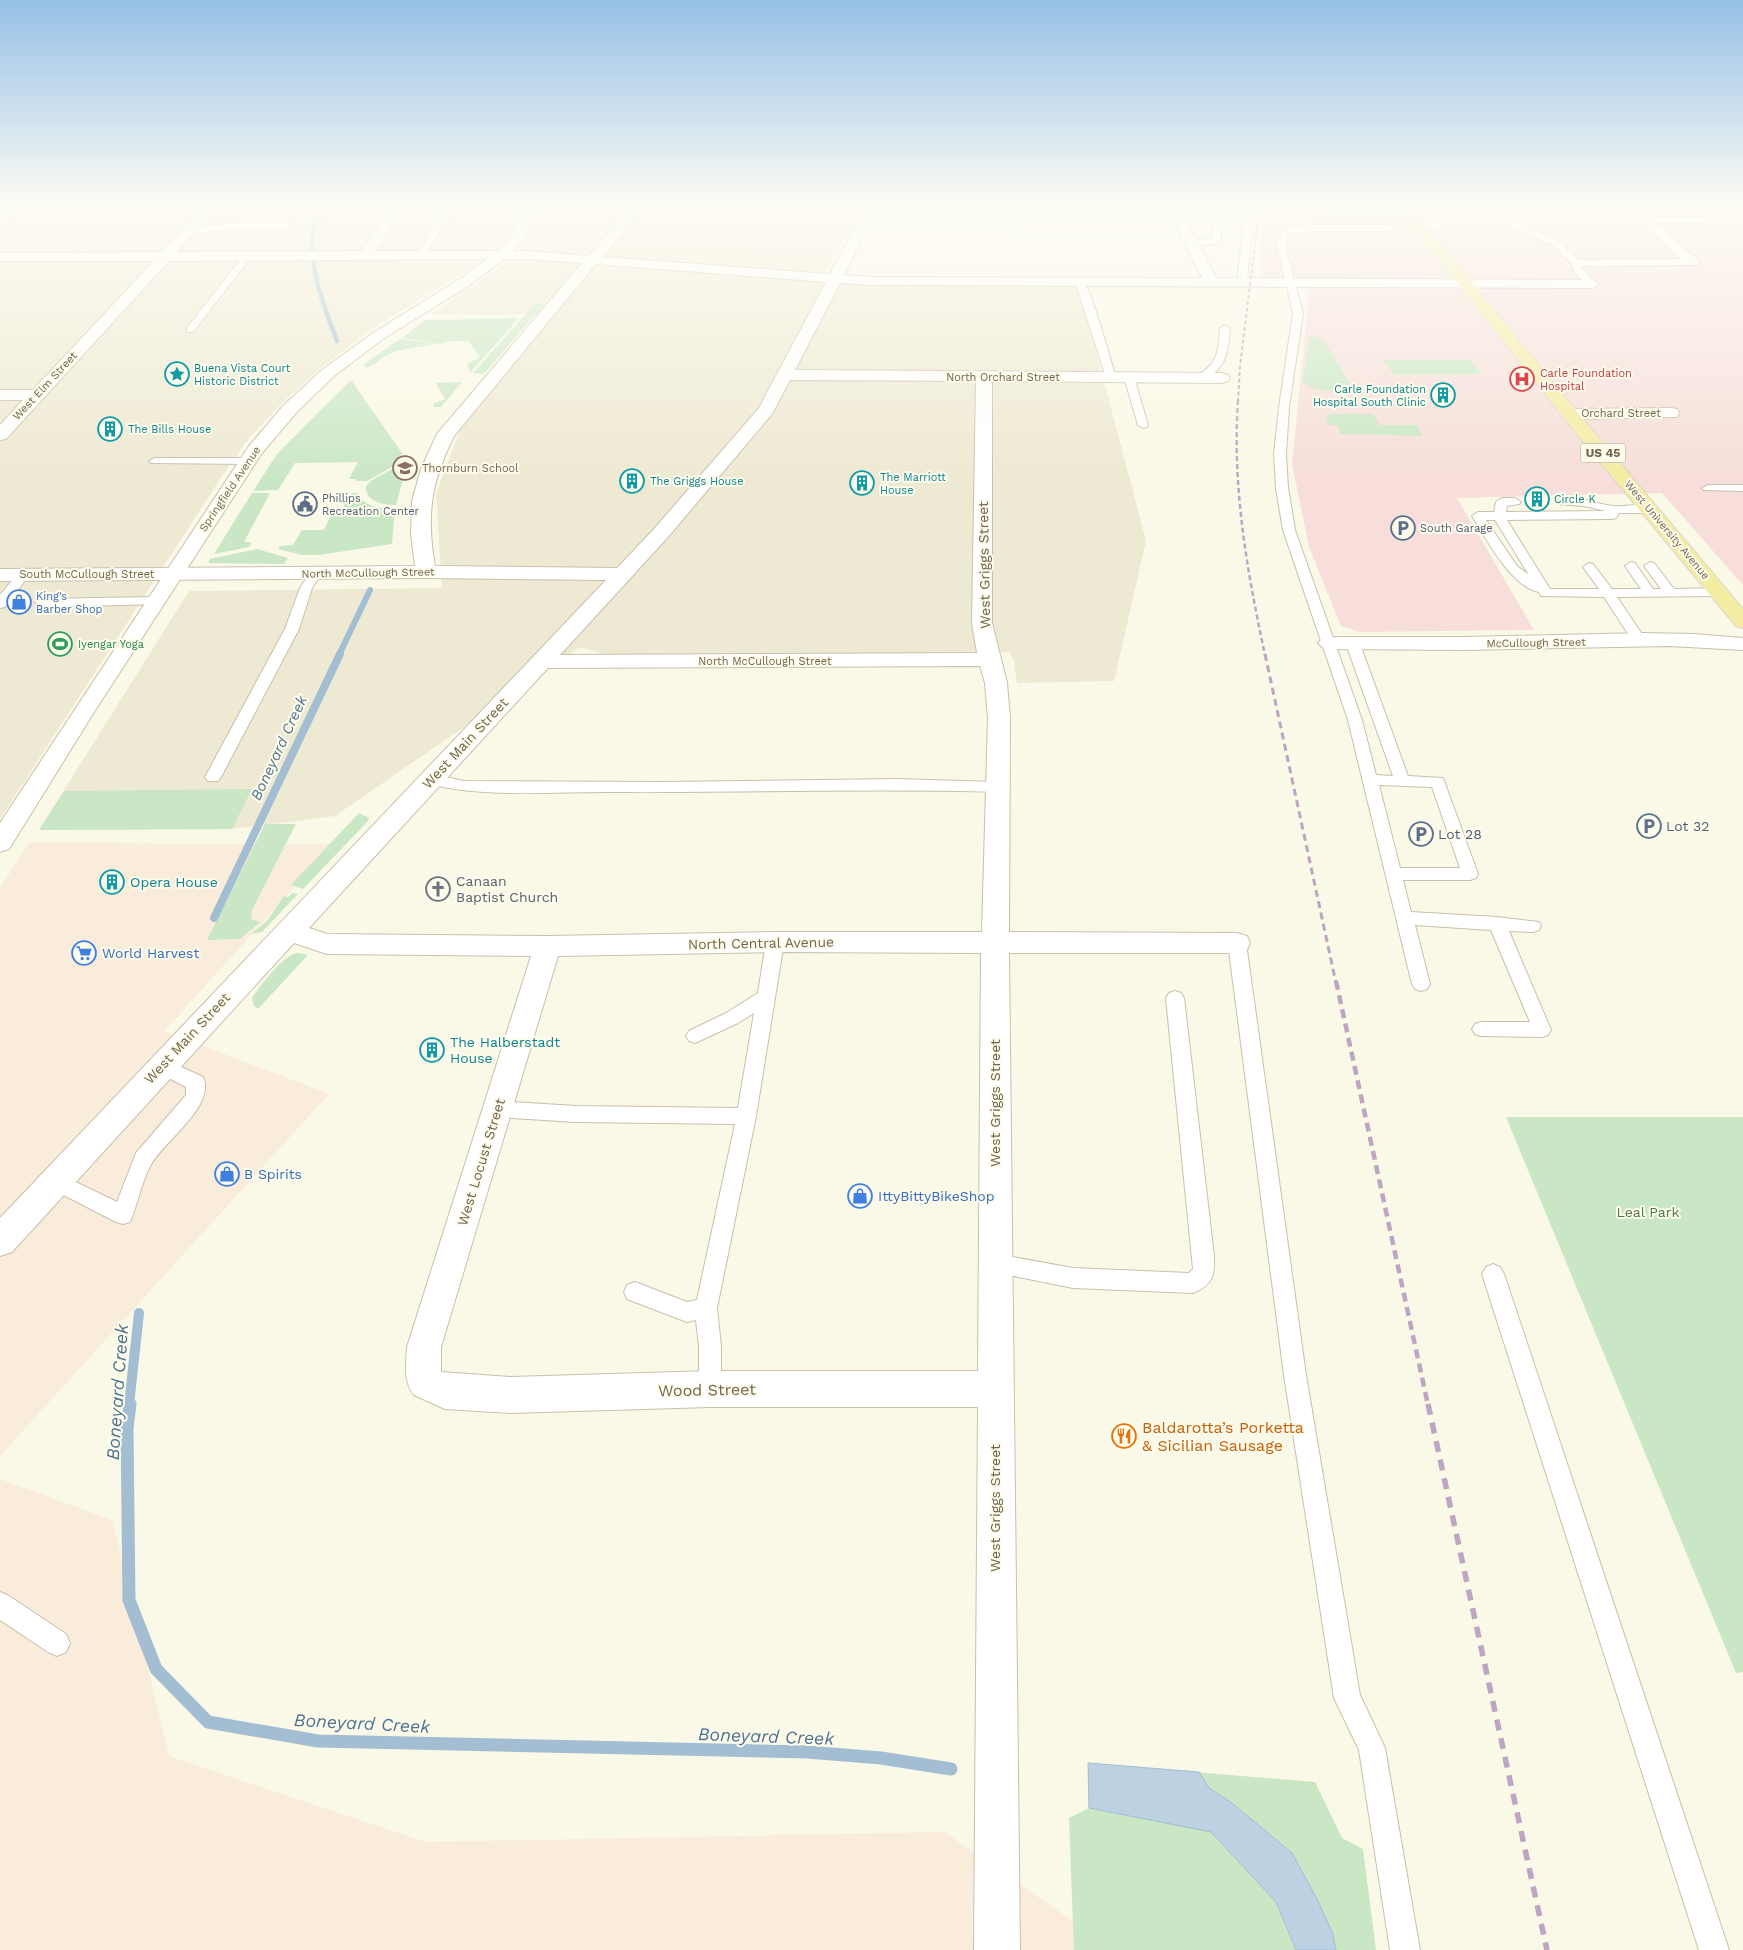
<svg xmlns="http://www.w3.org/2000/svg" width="1743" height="1950" viewBox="0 0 1743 1950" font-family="'Work Sans',sans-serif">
  <rect width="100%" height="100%" fill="#faf8e6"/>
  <g fill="#eee9d2">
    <path d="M0,205H524L508,234L469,269L373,328L328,362L288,397L251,436L224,473L0,819Z"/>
    <path d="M547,205H863L820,281L1071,284L1079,286L1146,541L1114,681L1017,683L1014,660L1009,652L608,655L580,647L335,816L232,829L39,830L189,591L442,588L436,494L461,427L556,315L432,314L508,262L526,243Z"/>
  </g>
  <g fill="#faecda">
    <path d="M29,843L334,844L164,1031L329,1094L0,1456V888Z"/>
    <path d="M0,1479L112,1520L169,1756L425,1842L944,1832L1115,1950H0Z"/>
  </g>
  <path fill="#f7deda" d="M1266,205H1743V585L1662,493L1457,498L1534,630L1360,632L1341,626L1309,547L1292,464L1309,294L1301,277L1262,278L1259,246Z"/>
  <g fill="#cae7c5">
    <path d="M535,304H544L484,374L473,373Z"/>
    <path d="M519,318L470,373L467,364L480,357L468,341H451L439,344L402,338L425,320Z"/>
    <path d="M1309,336L1320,337L1325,342L1349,382L1348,388C1333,391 1312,394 1303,380Z"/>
    <path d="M400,339L436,344C421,347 403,348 389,354C380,358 376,365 366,368L363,365Z"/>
    <path d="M1384,360H1470L1481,374L1394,375Z"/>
    <path d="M351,380L402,453L397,464L367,481H356L355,479H349L358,462L295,463L278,490L253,491L277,454Z"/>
    <path d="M462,382L441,407H434L433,404L445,399L436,383Z"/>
    <path d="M1332,414H1373L1379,425H1417L1423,436L1341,434L1337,425H1329L1326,417Z"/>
    <path d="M405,462H407V465L396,505C383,505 365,502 366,486L372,480Z"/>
    <path d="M252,493H270L244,542H252L249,547L214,554Z"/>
    <path d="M351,493H357C365,507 380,509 395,509L392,544L319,555H302L278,549L280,546L293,545L302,530H324L331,515H339Z"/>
    <path d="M257,549L288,558L284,564L208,563L210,559Z"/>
    <path d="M252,789L232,829L39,830L64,791Z"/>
    <path d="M359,813L369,818L368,821L303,889L291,885Z"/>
    <path d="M265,824H296L252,910L251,919L260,922L240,939L207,940Z"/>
    <path d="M293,893L298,894L262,932L251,934L267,921L284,896L288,897Z"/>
    <path d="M297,953L308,955L258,1009L254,1006L252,998C260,986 283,955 297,953Z"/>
    <path d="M1506,1117H1743V1672L1736,1673Z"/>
    <path d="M1088,1763L1315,1782L1342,1838L1363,1849L1376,1950H1074L1069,1818L1089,1808Z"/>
  </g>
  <path fill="#bcd2e2" stroke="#a3bed3" d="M1088,1763L1199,1772L1209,1788L1232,1803L1292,1853L1317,1899L1333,1934L1336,1950H1296L1276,1902L1211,1832L1089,1808Z"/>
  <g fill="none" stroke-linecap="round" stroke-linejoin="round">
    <path stroke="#a3bed3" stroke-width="4.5" d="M326,205C323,210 319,216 316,222C303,255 325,309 337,341"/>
    <path stroke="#a3bed3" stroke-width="6" d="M339,655L370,590"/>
    <path stroke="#a3bed3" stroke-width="8" d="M214,918L340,654"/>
    <path stroke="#a3bed3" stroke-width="10" d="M129,1405L139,1313"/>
    <path stroke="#a3bed3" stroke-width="13" d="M130,1404L127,1428L129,1600L156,1669L208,1722L318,1741L807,1752L881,1758L951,1769"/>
    <g stroke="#c8c0ab" stroke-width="2">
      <g id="lane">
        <path d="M448,205H456L423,258H417L416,256Z"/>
        <path d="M1212,205H1221L1219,207L1221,241L1217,244L1188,245L1187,243L1191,240L1213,239L1211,215H1176L1172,213L1176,211H1211Z"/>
        <path d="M1246,205H1254L1247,282L1242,285L1237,282Z"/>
        <path d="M1427,205H1436L1450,214L1451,224L1439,228H1416V224L1444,221L1443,217Z"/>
        <path d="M1495,205H1503L1522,225L1559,241L1578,260L1692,259L1696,262L1692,265L1581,266L1596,284L1594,286H1588L1574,271L1572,264L1553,245L1516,229Z"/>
        <path d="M1306,211L1409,212L1413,214L1409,216H1311L1309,218L1312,225H1389L1393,228L1389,231H1309L1288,234L1285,245L1303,313L1289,407L1286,454L1288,488L1295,530L1362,720L1376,775L1393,776L1346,644L1353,640L1360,644L1408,776L1443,778L1478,874L1476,878L1470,880H1403L1411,912L1497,917L1539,922L1541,926L1539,930L1533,932L1509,931L1551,1030L1548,1035L1542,1037L1481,1036L1475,1034L1472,1029L1475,1024L1481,1022H1530L1491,930L1415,925L1430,984L1427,989L1421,991L1415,989L1412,984L1348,720L1283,530L1276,488L1274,454L1279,407L1293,313L1277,245L1281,230L1304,226L1301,218ZM1379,785L1432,787L1460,868H1400Z"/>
        <path d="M1645,217L1743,218V224L1642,222V218Z"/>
        <path d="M244,222H288L292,225L288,228H244L189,234L185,231L189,228Z"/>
        <path d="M247,254L251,257L193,332H187V328L244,255Z"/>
        <path d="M1080,278C1090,282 1111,362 1116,377L1115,379L1111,380L1106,377L1075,281Z"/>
        <path d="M1225,325L1230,328C1228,347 1228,363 1212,375C1207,379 1204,381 1197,380L1196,378L1197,376C1219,362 1218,352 1220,328Z"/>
        <path d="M1129,374L1134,377L1148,425L1147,427L1143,428L1138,425L1124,377Z"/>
        <path d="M155,458H248L254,461L248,464L151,463L149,461Z"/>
        <path d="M1708,485H1743V491L1704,490L1702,488Z"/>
        <path d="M1502,498H1515L1521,502L1519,504L1507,506L1506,512L1606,511L1584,506L1559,504L1557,502L1559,500C1579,495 1595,504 1614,506C1626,508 1648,500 1657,509L1651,513H1619L1616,518L1612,519L1507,520L1550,589H1599L1583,567L1589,563L1593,564L1612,589H1641L1625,566L1631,562L1635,563L1653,589H1661L1644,566L1650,562L1654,563L1674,589L1720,588L1726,592L1720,596L1617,597L1646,640L1644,643H1634L1604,597L1541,596L1539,592C1511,587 1486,538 1472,516L1478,512H1494L1496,502ZM1486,520H1495L1529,575L1517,566Z"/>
        <path d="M315,570L321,574L312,588L299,629L221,777L218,781H208L205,777L285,629L300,588L311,571Z"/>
        <path d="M23,571L29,575L5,607L0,608V595L19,572Z"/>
        <path d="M155,597L160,598L161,601L160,604L41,607L35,603L41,599Z"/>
        <path d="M431,774L464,781L663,782L896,779L998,782L1003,783L1006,787L1003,791L998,792C868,788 737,793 607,792C550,792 480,798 426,783L423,779L426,775Z"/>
        <path d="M775,936L781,937L784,942L756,1116L717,1308L721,1346V1389L718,1397L710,1400L702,1397L699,1389V1346L696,1320L687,1322L627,1299L624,1292L627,1285L635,1282L687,1302L697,1300L735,1124L576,1122L498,1117L491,1115L488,1109L491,1103L498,1101L576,1106L738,1108L754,1013L738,1023L695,1043L689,1041L686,1036L689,1031L726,1013L758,993L766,942L769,937Z"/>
        <path d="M1237,936L1243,938L1246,943L1306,1375L1360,1695L1385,1748L1420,1950H1390L1359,1750L1334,1698L1284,1375L1228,943L1231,938Z"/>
        <path d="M1175,991L1181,993L1184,998L1214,1256C1215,1275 1213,1285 1193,1293L1073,1288L989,1271L985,1264L989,1257L996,1254L1073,1268L1189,1273L1193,1269L1166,998L1169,993Z"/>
        <path d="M162,1058L203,1077C216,1105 165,1141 152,1163C142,1179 138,1204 130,1222L123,1224L116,1222L48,1187L45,1181L48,1175L55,1172L117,1202L136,1153L186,1095V1087L155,1071L153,1066L155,1061Z"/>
        <path d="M1493,1264L1500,1267L1504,1274L1729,1950H1699L1482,1274L1486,1267Z"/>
        <path d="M0,1592L9,1596L66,1634L70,1643L66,1652L57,1656L48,1652L0,1620Z"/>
      </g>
    </g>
    <g stroke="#c8c0ab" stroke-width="2">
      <g id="street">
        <path d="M206,205H219L177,252L361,251L394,205H406L375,251H525L589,256L632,205H645L603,257L830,274L867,205H879L844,275L873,277L1202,278L1166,205H1178L1216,278L1591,280L1596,281L1598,284L1596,287L1591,288L873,285L840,283L795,370L1222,373L1228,375L1230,378L1228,381L1222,383L992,381V623L1007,683L1010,718L1009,932L1237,933L1247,936L1250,943L1247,950L1237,953H1009L1020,1950H974L978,1407H710L511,1413L445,1409L414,1395C403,1381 406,1364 407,1347L531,956L327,954L294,943L12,1252L0,1256V1218L606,580L426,578L0,581V569L415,566L411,534L412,501L421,469L437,434L582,263L525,259L169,261L6,439L0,440V425L23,400H0V390H33L154,261H0V253L162,252ZM596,264L826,282L759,408L654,529L617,568L435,566C426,515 431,482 454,436ZM790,380L976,381L972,623L977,653L560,655L668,537L772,414ZM980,666L985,683L988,718L982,932H775L548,936L327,934L309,928L548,668ZM775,952L981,953L978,1371H710L511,1377L441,1372V1347L558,956Z"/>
        <path d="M1622,205H1635L1697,259L1699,262L1697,265H1687Z"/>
        <path d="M1671,408L1677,409L1679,413L1677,417L1570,419L1564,418L1562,414L1564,410L1570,409Z"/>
        <path d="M1644,633L1694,634L1743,638V650L1669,646L1464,650L1329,649L1322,647L1318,643L1322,639L1329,637H1464Z"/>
      </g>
    </g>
    <g stroke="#c9bfa6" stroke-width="2">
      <g id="secondary">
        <path d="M6,205H20L5,219L0,220V210Z"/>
        <path d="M528,205H540L523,239L513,252L473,283L383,339L334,376L296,413L262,453L96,709L9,849L0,852V823L249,446L284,405L322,370L373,333L463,277L503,246L510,238Z"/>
      </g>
    </g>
    <g stroke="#dad7d1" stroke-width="2">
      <path id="primary" d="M1396,205H1409L1587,424L1743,609V628L1736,626L1575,432Z"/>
    </g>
    <use href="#lane" fill="#fff" fill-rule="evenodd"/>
    <use href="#street" fill="#fff" fill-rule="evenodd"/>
    <use href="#secondary" fill="#fff" fill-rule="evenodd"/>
    <use href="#primary" fill="#f4eca3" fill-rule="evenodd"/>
    <path stroke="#bda5c3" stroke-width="2" stroke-dasharray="4 2.5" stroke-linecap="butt" d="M1238,402L1240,366L1260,205"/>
    <path stroke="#bda5c3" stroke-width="2.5" stroke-dasharray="5 3" stroke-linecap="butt" d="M1238,400C1232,487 1247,571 1265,655"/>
    <path stroke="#bda5c3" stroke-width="3" stroke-dasharray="7 4.5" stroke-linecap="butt" d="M1265,654L1336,983"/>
    <path stroke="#bda5c3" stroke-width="4.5" stroke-dasharray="9 5.5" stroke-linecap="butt" d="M1336,981L1428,1405"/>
    <path stroke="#bda5c3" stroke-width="5.5" stroke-dasharray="11 8" stroke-linecap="butt" d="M1428,1404L1547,1950"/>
  </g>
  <linearGradient id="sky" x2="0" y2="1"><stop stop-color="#96c0e6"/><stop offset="0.43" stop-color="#fdfcf4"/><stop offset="1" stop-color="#fdfcf4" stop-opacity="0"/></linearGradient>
  <rect width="1743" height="478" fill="url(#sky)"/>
  <defs>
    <g id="sight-ring" transform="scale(1.25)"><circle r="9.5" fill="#fdfbeb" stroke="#0f9aa8" stroke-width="1.5"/><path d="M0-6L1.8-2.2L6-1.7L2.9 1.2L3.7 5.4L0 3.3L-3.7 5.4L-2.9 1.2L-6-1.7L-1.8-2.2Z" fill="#0f9aa8"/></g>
    <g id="hospital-ring" transform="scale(1.25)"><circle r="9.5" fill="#fdfbeb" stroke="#e0444e" stroke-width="1.5"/><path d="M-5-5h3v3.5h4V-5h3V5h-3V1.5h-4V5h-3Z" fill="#e0444e"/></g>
    <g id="building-ring" transform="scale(1.25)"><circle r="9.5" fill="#fdfbeb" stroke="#0f9aa8" stroke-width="1.5"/><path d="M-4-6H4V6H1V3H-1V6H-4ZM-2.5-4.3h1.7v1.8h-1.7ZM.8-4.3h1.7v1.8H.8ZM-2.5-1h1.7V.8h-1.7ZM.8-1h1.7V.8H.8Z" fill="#0f9aa8"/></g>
    <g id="school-ring" transform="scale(1.25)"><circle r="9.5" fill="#fdfbeb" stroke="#8d6e63" stroke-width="1.5"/><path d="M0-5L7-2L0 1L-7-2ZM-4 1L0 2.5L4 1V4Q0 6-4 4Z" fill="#8d6e63"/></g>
    <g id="civic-ring" transform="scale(1.25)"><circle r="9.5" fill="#fdfbeb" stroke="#5c6f8a" stroke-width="1.5"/><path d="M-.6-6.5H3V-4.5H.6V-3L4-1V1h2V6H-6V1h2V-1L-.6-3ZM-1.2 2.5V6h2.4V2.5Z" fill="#5c6f8a"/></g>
    <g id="parking-ring" transform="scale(1.25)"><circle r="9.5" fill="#fdfbeb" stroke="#5c6f8a" stroke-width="1.5"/><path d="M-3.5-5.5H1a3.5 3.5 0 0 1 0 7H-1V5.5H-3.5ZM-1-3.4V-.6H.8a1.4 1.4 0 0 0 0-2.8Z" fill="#5c6f8a"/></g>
    <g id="shop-ring" transform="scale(1.25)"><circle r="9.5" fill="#fdfbeb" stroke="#3f7fe0" stroke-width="1.5"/><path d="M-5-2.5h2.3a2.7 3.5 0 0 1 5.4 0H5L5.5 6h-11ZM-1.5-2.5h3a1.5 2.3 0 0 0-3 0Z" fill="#3f7fe0"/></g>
    <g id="stadium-ring" transform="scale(1.25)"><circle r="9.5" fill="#fdfbeb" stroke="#2e9e5b" stroke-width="1.5"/><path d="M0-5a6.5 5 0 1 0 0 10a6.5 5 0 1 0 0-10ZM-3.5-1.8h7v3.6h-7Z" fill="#2e9e5b"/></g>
    <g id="church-ring" transform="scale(1.25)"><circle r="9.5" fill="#fdfbeb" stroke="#6b7280" stroke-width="1.5"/><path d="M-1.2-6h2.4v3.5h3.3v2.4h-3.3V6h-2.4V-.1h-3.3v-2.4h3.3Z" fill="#6b7280"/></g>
    <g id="supermarket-ring" transform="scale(1.25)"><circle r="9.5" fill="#fdfbeb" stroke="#3f7fe0" stroke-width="1.5"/><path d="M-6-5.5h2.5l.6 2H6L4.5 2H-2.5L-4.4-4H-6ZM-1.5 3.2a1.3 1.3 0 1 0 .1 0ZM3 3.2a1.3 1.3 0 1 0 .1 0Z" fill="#3f7fe0"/></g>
    <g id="restaurant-ring" transform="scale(1.25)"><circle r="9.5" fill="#fdfbeb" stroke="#e8710a" stroke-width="1.5"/><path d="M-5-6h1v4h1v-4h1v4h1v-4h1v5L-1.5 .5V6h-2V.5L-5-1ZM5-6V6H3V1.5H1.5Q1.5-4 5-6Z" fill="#e8710a"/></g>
  </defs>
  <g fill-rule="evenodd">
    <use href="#sight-ring" x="177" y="374"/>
    <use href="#hospital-ring" x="1522" y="379"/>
    <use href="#building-ring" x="1443" y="395"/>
    <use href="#building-ring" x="110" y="429"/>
    <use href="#school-ring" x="405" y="468"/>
    <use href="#building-ring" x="632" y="481"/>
    <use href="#building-ring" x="862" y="483"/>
    <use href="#building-ring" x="1537" y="499"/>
    <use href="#civic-ring" x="305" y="504"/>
    <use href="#parking-ring" x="1403" y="528"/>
    <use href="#shop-ring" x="19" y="602"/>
    <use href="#stadium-ring" x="60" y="644"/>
    <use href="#parking-ring" x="1649" y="826"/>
    <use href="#parking-ring" x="1421" y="834"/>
    <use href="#building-ring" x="112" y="882"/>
    <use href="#church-ring" x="438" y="889"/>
    <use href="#supermarket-ring" x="84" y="953"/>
    <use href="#building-ring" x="432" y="1050"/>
    <use href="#shop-ring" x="227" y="1174"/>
    <use href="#shop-ring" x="860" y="1196"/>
    <use href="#restaurant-ring" x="1124" y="1436"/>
  </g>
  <g text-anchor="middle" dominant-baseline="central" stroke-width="4" stroke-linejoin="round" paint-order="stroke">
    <g font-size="11" fill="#0d838f" stroke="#fdfbeb" text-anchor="start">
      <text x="194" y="368">Buena Vista Court<tspan x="194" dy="13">Historic District</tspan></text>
      <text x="1426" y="389" text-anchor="end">Carle Foundation<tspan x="1426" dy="13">Hospital South Clinic</tspan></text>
      <text x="128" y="429">The Bills House</text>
      <text x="880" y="477">The Marriott<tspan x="880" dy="13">House</tspan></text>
      <text x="650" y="481">The Griggs House</text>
      <text x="1554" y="499">Circle K</text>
    </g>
    <g font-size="11" fill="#be3a42" stroke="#fdfbeb" text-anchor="start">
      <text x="1540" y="373">Carle Foundation<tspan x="1540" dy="13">Hospital</tspan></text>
    </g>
    <g font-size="11" fill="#71644d" stroke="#fdfbeb">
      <text x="1003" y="377">North Orchard Street</text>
      <text transform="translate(45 386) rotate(-47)">West Elm Street</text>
      <text x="1621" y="413">Orchard Street</text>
      <text transform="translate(230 489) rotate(-56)">Springfield Avenue</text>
      <text transform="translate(1667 530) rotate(50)">West University Avenue</text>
      <text transform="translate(368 573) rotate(-1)">North McCullough Street</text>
      <text x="87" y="574">South McCullough Street</text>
      <text transform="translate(1536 643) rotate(-1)">McCullough Street</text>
      <text x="765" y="661">North McCullough Street</text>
    </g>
    <g font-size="11" fill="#785e54" stroke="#fdfbeb" text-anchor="start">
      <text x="422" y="468">Thornburn School</text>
    </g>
    <g font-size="11" fill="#4e5e75" stroke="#fdfbeb" text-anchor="start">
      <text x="322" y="498">Phillips<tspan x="322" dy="13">Recreation Center</tspan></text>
      <text x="1420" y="528">South Garage</text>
    </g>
    <g font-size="11" fill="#366cbe" stroke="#fdfbeb" text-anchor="start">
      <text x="36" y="596">King's<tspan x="36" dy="13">Barber Shop</tspan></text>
    </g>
    <g font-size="11" fill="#27864d" stroke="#fdfbeb" text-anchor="start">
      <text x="78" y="644">Iyengar Yoga</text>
    </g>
    <rect fill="#fdfbeb" stroke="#9b917c" stroke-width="1" x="1580.5" y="443.5" width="45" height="19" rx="4"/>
    <g font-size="12" font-weight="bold" fill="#71644d">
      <text x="1603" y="453">US 45</text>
    </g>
    <g font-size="14" fill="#71644d" stroke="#fdfbeb">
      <text transform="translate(984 565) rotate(-91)">West Griggs Street</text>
      <text transform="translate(465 743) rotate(-47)">West Main Street</text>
      <text transform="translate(761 943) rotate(-1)">North Central Avenue</text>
      <text transform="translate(187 1038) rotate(-47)">West Main Street</text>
      <text transform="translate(995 1103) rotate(-90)">West Griggs Street</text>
      <text transform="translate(481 1162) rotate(-73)">West Locust Street</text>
      <text transform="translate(995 1508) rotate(-90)">West Griggs Street</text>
    </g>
    <g font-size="14" fill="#4e5e75" stroke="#fdfbeb" text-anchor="start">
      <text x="1666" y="826">Lot 32</text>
      <text x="1438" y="834">Lot 28</text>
    </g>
    <g font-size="14" fill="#5b616d" stroke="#fdfbeb" text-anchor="start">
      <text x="456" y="881">Canaan<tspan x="456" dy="16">Baptist Church</tspan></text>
    </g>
    <g font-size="14" fill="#0d838f" stroke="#fdfbeb" text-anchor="start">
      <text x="130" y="882">Opera House</text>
      <text x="450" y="1042">The Halberstadt<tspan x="450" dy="16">House</tspan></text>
    </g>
    <g font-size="14" fill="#366cbe" stroke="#fdfbeb" text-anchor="start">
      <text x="102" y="953">World Harvest</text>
      <text x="244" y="1174">B Spirits</text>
      <text x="878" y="1196">IttyBittyBikeShop</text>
    </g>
    <g font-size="14" fill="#4a7b49" stroke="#fdfbeb">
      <text x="1648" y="1212">Leal Park</text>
    </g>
    <g font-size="15" font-style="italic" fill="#4f7490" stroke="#fdfbeb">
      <text transform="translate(279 748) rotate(-65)">Boneyard Creek</text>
    </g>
    <g font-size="16" fill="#71644d" stroke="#fdfbeb">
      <text transform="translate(707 1390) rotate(-1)">Wood Street</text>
    </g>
    <g font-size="16" fill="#c56008" stroke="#fdfbeb" text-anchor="start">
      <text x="1142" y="1427">Baldarotta’s Porketta<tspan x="1142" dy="18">&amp; Sicilian Sausage</tspan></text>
    </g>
    <g font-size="18" font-style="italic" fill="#4f7490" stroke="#fdfbeb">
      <text transform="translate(117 1392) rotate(-86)">Boneyard Creek</text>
      <text transform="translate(362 1723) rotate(3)">Boneyard Creek</text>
      <text transform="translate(766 1736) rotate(2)">Boneyard Creek</text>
    </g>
  </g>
</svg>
